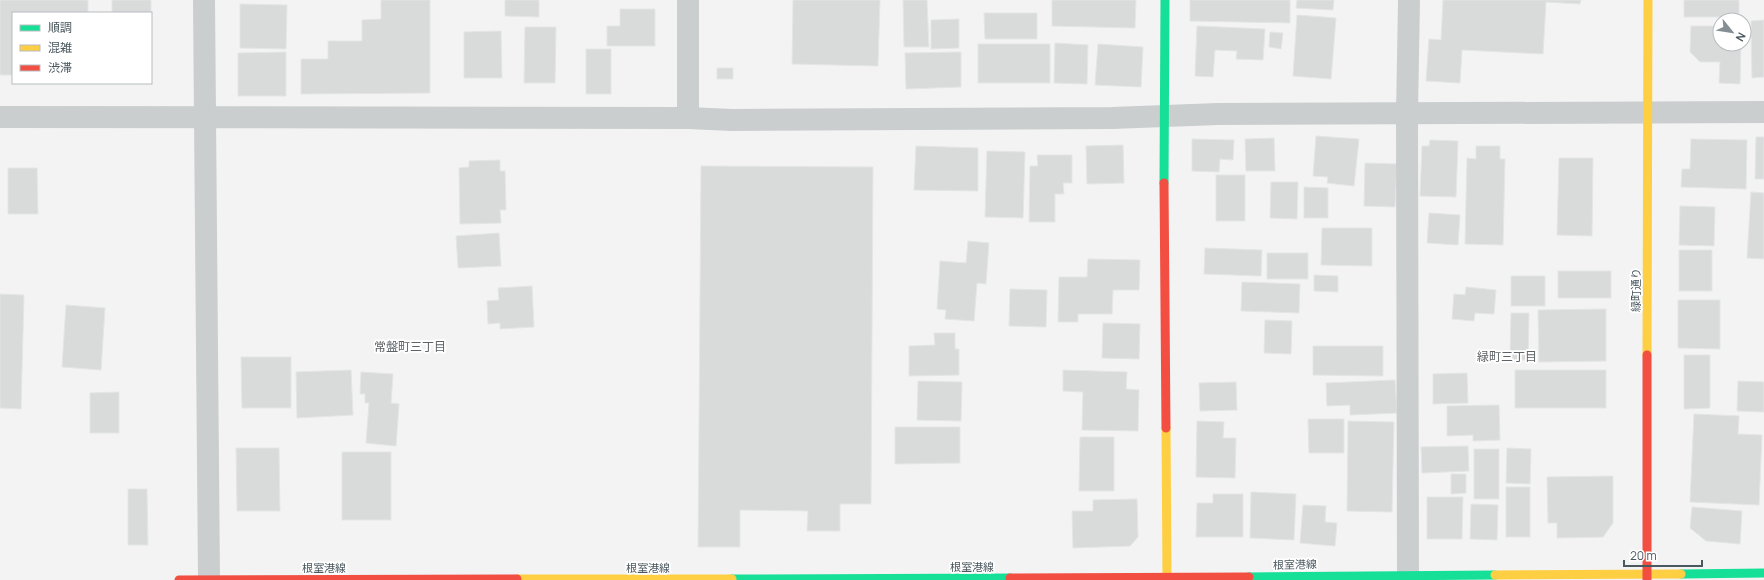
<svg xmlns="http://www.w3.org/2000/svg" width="1764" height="580" viewBox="0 0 1764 580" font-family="Manrope,'Noto Sans JP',sans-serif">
  <rect width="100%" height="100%" fill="#f3f3f3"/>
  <g fill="#d9dbdb" stroke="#e4e5e6">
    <path d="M0,0H88V13H13V75H0Z"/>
    <rect x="112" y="0" width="39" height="13"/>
    <path d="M381,0H430V93L301,94V59H328V41H362V20L381,19Z"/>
    <path d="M505,0H539V17L505,16Z"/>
    <path d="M793,0H880L878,66L792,64Z"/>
    <path d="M903,0H927L929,47H904Z"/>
    <path d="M1052,0H1136L1135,28L1052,26Z"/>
    <path d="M1190,0H1290V23L1190,21Z"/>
    <path d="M1297,0H1334L1333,10L1296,8Z"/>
    <path d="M1443,0H1581L1580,4L1546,2L1543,54L1462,50L1460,83L1426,81L1429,39L1441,40Z"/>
    <rect x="1684" y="0" width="55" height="17"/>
    <path d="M240,4L287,5L286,49L240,48Z"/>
    <path d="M620,9H655V46H607V26H620Z"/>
    <path d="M984,13H1037V39H985Z"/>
    <path d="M1297,15L1336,18L1331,79L1293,76Z"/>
    <path d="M959,19V48L931,49V20Z"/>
    <path d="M1764,20V77L1752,78L1751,21Z"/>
    <path d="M1197,26L1265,29L1263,60L1236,59L1237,51L1215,50L1213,77L1195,76Z"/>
    <path d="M1691,26H1720V44H1741L1740,84L1719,83L1720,62H1700L1690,52Z"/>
    <path d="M525,27H556L555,83H524Z"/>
    <path d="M501,31L502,78H464V32Z"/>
    <path d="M1270,32L1283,33L1281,49L1269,47Z"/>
    <path d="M1055,43L1088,45L1087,84L1054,83Z"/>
    <rect x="978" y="44" width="72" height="39"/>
    <path d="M1098,44L1143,47L1141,87L1095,85Z"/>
    <rect x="586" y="49" width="25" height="45"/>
    <path d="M286,52V96H238V53Z"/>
    <path d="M961,52V87L906,89L905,53Z"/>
    <rect x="717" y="68" width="16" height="11"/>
    <path d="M1316,136L1359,139L1354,186L1327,183L1328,177L1313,176Z"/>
    <path d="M1756,137H1764V179H1755Z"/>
    <path d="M1274,138L1275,171H1246L1245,139Z"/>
    <path d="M1192,139L1234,140L1233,160L1220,159L1219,172L1192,171Z"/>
    <path d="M1691,139L1747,140L1746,189L1681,187L1682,169H1690Z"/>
    <path d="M1430,140L1458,141L1456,197L1420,196L1422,146H1429Z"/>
    <path d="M1123,145L1124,183L1087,184L1086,146Z"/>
    <path d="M916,146L978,148V191L914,190Z"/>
    <path d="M1476,146H1500V159H1505L1503,245L1465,244L1467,158L1476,159Z"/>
    <path d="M987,151L1025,152L1023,218L985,217Z"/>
    <path d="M1037,155H1072V183H1063L1064,194H1055V222H1029L1030,166H1038Z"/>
    <path d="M1559,158H1593L1592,236L1557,235Z"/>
    <path d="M500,160V171H505L506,210H500L501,223L460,224L459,168L469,167V161Z"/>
    <path d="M1365,163L1397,164L1395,207L1364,206Z"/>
    <path d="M701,166L873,167L871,504H840V531H807L808,511L740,510V547H698Z"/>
    <path d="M8,168H37L38,214H8Z"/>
    <rect x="1216" y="175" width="29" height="46"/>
    <path d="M1271,182H1298L1297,219L1270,218Z"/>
    <path d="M1304,187L1328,188V218H1304Z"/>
    <path d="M1751,192L1764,193V259L1747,258Z"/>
    <path d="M1680,206L1715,207L1714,246L1679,245Z"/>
    <path d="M1429,213L1460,215L1458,245L1427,243Z"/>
    <path d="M1322,228H1372V266L1321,265Z"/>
    <path d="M499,233L501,266L458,268L456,236Z"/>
    <path d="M968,241L989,243L986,284L977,283L974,321L945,319L946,310L937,309L940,261L966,263Z"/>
    <path d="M1205,248L1262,250L1261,276L1204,274Z"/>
    <rect x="1679" y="250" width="33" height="41"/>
    <rect x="1267" y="253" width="41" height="26"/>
    <path d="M1088,259L1140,260L1139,290H1113L1112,314H1078V322H1058L1059,277H1087Z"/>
    <rect x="1558" y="271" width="53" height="27"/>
    <path d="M1314,275L1338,276V292L1314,291Z"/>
    <rect x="1511" y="276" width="34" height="30"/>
    <path d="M1242,282L1300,284L1299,313L1241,311Z"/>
    <path d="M532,286L534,327L500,329V323L488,324L487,301L499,300L498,288Z"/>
    <path d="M1466,287L1496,290L1494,314L1475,313L1474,321L1452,319L1454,294L1465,295Z"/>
    <path d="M1010,289L1047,290L1046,327L1009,326Z"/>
    <path d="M0,294L24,295L21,409L0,408Z"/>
    <path d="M1678,300H1720V349L1678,348Z"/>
    <path d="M66,305L105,308L101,370L62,367Z"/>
    <path d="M1606,309V361L1539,362L1538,310Z"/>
    <path d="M1511,313H1529L1528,360H1510Z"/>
    <path d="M1265,320L1292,321L1291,354L1264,353Z"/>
    <path d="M1103,323L1140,324L1139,359L1102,358Z"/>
    <path d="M934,333H955V349H959V375L909,376V346L935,345Z"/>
    <path d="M1313,346H1383V376L1313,375Z"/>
    <path d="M1684,355H1710V408L1684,409Z"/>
    <path d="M241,357H291V408H242Z"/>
    <path d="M351,370L353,415L297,418L296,372Z"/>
    <path d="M1063,370L1127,372L1126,389L1139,390L1138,431L1082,430L1083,392L1063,391Z"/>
    <rect x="1515" y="370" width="91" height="38"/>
    <path d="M361,372L393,374L391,403L399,404L396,446L366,443L369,403H365V394H360Z"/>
    <path d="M1467,373L1468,403L1433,404V374Z"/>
    <path d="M1395,380L1397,413L1350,415V405L1327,406L1326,383Z"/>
    <path d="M918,381L962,382L961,421L917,420Z"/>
    <path d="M1738,381L1764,382V412L1737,411Z"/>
    <path d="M1236,382L1237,410L1200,411L1199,383Z"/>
    <path d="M119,392V433H90V393Z"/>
    <path d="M1499,405L1500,440L1473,441V435L1447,436V406Z"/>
    <path d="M1694,414L1739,416L1738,434L1762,435L1759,505L1690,502Z"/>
    <path d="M1308,419H1344V453H1309Z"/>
    <path d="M1197,421L1224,422L1223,438H1236L1235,478L1196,477Z"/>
    <path d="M1348,421L1394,422L1392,512L1347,511Z"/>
    <path d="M895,427H960V463L895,464Z"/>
    <path d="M1080,437H1114V491H1079Z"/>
    <path d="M1468,446L1469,471L1422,473L1421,447Z"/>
    <path d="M236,448H279L280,511H237Z"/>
    <path d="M1507,448L1531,449L1530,484L1506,483Z"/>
    <rect x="1474" y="449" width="25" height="50"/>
    <rect x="342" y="452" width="49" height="68"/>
    <path d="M1451,474H1466V493L1451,494Z"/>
    <path d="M1613,476V523L1603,537L1557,538V523H1548L1547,477Z"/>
    <rect x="1506" y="487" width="24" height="50"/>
    <path d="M128,489H147L148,545H128Z"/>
    <path d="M1251,492L1296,494L1294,540L1250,538Z"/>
    <path d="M1213,494H1243V537H1196L1197,503H1213Z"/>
    <path d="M1427,497H1463L1462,539H1427Z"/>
    <path d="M1137,499L1138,537L1130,546L1073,548L1072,511H1093V500Z"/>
    <path d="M1471,504L1498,505L1497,540L1470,539Z"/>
    <path d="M1303,505L1326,506L1325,522L1337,523L1335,546L1300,543Z"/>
    <path d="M1692,507L1742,511L1740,544L1706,541L1690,528Z"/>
  </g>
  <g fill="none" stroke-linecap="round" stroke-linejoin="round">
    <g stroke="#cacecf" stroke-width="22">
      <path d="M204,0L209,580"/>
      <path d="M0,117L688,118L732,120L1112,118L1218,114L1764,112"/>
      <path d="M688,118V0"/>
      <path d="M1408,575L1407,114L1409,0"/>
    </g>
    <g stroke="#16e098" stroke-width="9">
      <path d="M1164,183L1165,0"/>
      <path d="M1681,574L1764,573"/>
      <path d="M1249,577L1495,575"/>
      <path d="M732,579L1010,578"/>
    </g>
    <g stroke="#ffcf43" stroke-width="9">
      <path d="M1647,355L1648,0"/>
      <path d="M1166,428L1167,580"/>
      <path d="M1495,575L1681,574"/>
      <path d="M517,579H732"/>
    </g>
    <g stroke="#f24e42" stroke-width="9">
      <path d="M1164,183L1166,428"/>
      <path d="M1010,578L1249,577"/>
      <path d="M179,580L517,579"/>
      <path d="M1647,580V355"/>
    </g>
  </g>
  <g text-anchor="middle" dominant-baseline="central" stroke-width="3.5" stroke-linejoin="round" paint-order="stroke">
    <g font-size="11" fill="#4a585f" stroke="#fff">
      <text transform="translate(1635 290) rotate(-90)">緑町通り</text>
      <text transform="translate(1295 564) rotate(-1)">根室港線</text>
      <text x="972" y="566">根室港線</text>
      <text x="324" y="567">根室港線</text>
      <text x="648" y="567">根室港線</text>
    </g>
    <g font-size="12" fill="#5e6367" stroke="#fff">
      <text x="410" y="346">常盤町三丁目</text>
      <text x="1507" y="356">緑町三丁目</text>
    </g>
  </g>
  <rect x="12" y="12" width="140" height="72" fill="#ffffff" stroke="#b7bcbf"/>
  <rect x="20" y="25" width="20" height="6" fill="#16e098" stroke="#b7bcbf"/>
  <text x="48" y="32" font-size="12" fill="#4a585f">順調</text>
  <rect x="20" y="45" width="20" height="6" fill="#ffcf43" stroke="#b7bcbf"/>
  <text x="48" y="52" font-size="12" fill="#4a585f">混雑</text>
  <rect x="20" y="65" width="20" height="6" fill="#f24e42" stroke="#b7bcbf"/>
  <text x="48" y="72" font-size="12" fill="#4a585f">渋滞</text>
  <g transform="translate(1732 32) rotate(120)"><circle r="19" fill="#ffffff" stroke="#b7bcbf"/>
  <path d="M0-3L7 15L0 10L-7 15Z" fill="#858e93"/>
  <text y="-6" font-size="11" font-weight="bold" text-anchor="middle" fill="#4a585f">N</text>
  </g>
  <path d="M1624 560v6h78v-6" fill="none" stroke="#4a585f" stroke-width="2"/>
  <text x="1630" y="560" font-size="12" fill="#4a585f" stroke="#ffffff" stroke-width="3" paint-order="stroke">20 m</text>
</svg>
